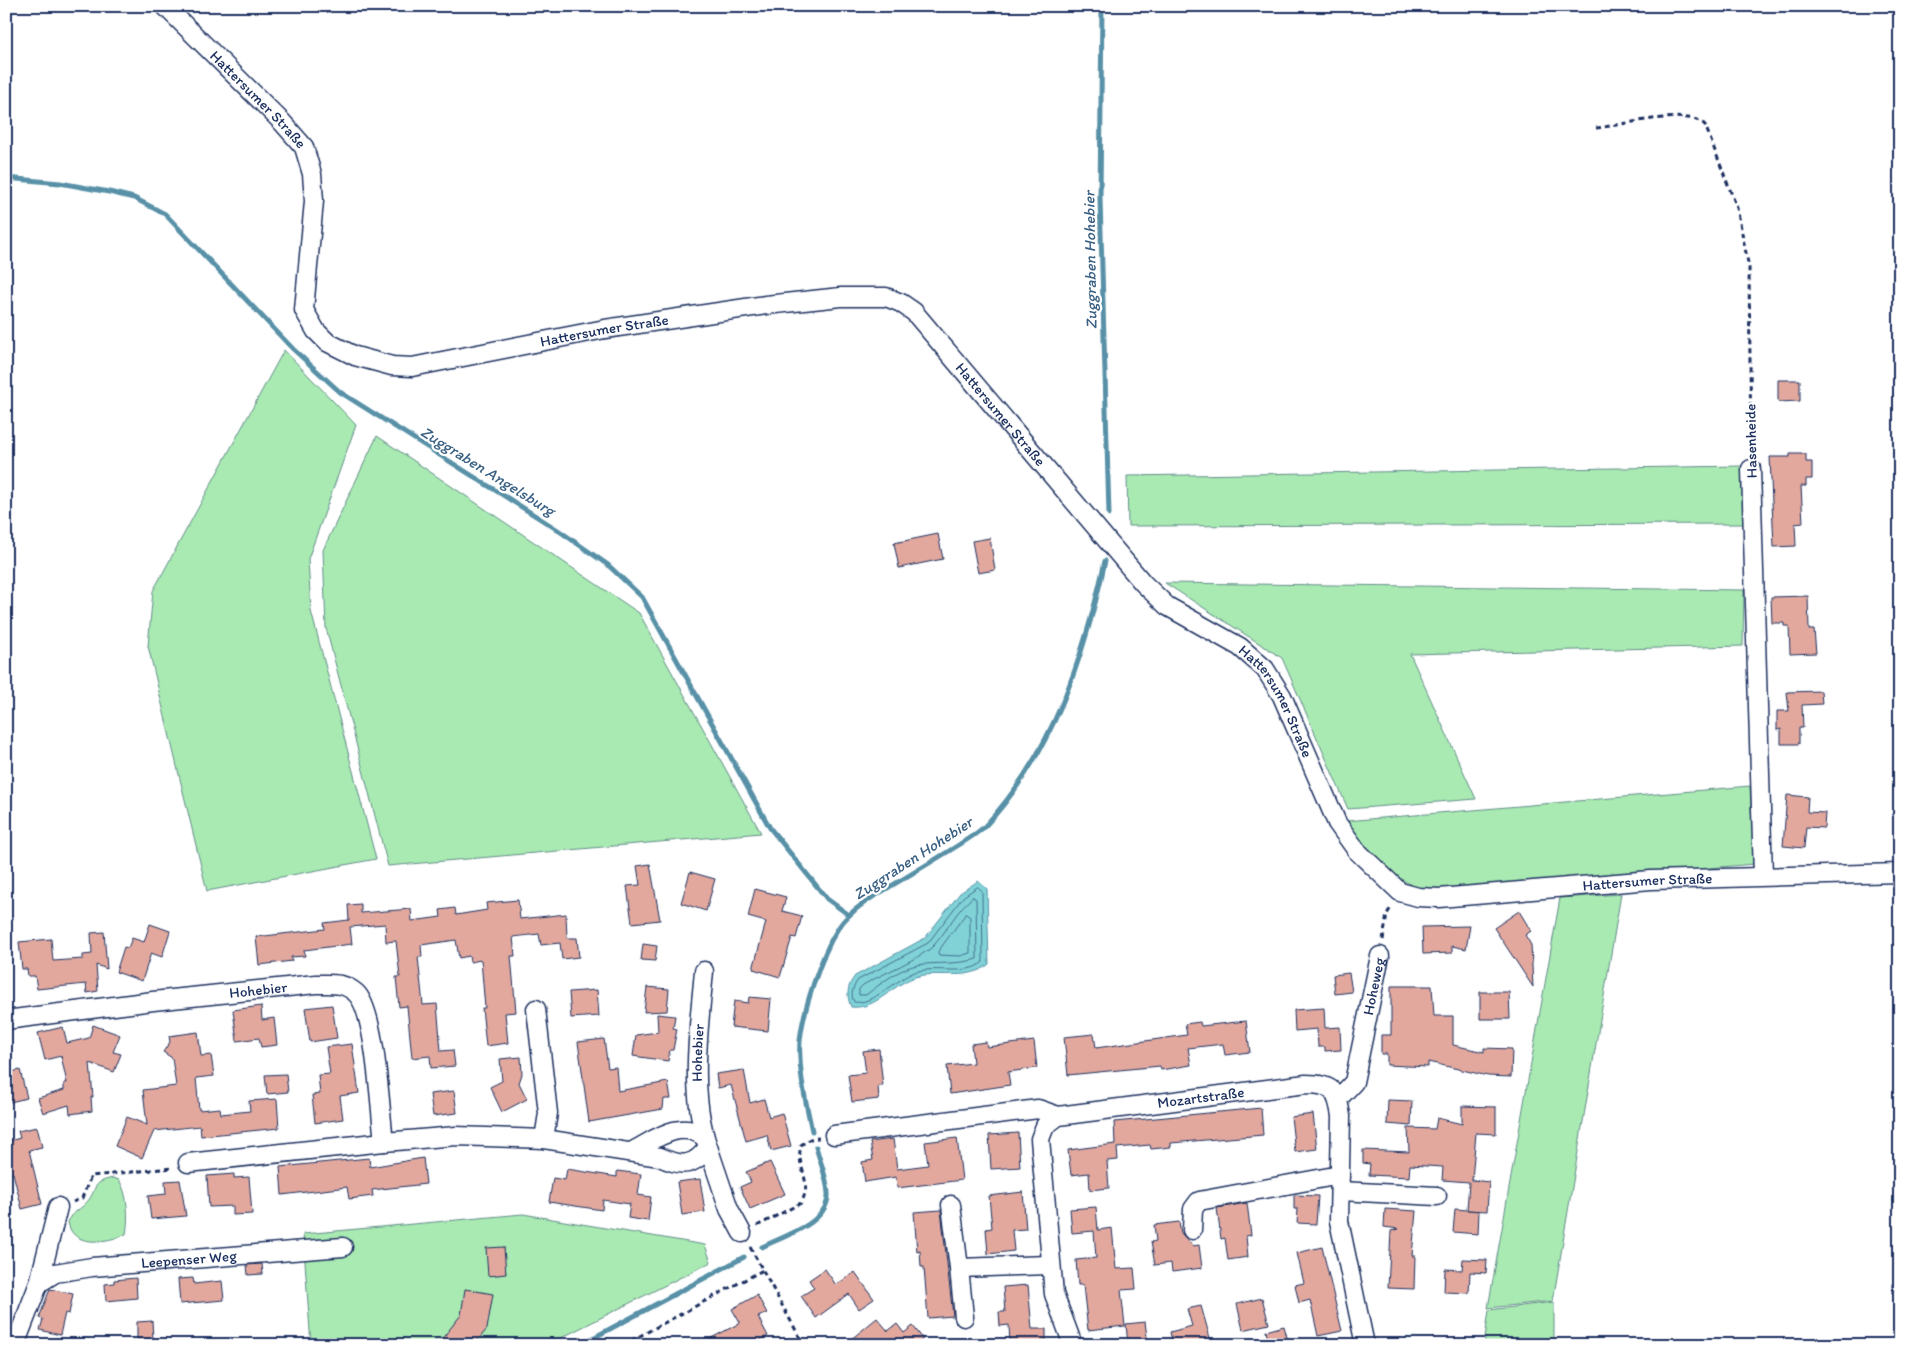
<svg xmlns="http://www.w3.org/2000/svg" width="1906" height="1351" viewBox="0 0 1906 1351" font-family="Itim,sans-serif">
  <rect width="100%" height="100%" fill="#fff"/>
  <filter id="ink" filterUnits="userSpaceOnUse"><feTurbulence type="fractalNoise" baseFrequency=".02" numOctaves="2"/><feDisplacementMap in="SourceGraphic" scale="10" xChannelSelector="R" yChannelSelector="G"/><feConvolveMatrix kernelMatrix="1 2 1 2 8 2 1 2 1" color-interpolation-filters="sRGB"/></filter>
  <g filter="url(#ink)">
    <g fill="#a9eab2" stroke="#628c88">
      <path d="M284,350L356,425L308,559L311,611L376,859L207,891L148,646L153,591Z"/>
      <path d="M377,436L639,613L761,833L388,866L326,628L323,550Z"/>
      <path d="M1742,466L1743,524L1128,526L1127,476Z"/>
      <path d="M1165,583L1744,590L1743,646L1410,654L1476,799L1348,809L1282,658Z"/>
      <path d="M1750,786L1754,864L1454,891H1422L1387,871L1370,855L1346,821Z"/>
      <path d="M1621,894L1553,1301L1488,1308L1560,898Z"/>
      <path d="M113,1178L119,1180C128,1194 129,1218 126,1234C109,1242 72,1249 68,1222C74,1211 77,1212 85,1204C99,1191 88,1183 113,1178Z"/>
      <path d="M523,1214L705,1245L711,1262L547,1345H311L303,1234Z"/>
      <path d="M1554,1302V1345H1484L1489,1310Z"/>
    </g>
    <path fill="#80d2d7" stroke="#5891a7" d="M978,881L987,889L989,964C970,981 942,971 919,976C893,982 878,1010 851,1007C846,995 847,986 855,976L925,938L960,893Z"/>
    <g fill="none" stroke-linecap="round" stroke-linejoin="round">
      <g stroke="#43708e" stroke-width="1">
        <path d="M978,887L982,891L983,962C966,977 935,965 915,972C898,978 871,1006 854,1002C850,994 853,987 858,980L928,943L963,897Z"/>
        <path d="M973,897L976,899L977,959C957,965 937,962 917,965C900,968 880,984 866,995H859V989L863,985C878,976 925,956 934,945C948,930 956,910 973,897Z"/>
        <path d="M966,914L970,917V953L960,956L939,955L938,952Z"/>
      </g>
      <g stroke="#5891a7" stroke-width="5">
        <path d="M1102,6L1100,198L1109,514"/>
        <path d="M6,178L60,183L109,192L134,198L165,214L293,349L340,392L558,530L608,565L642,597L770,828L827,899L849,915"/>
        <path d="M812,1131C806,1102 798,1071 800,1041C803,1010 821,956 837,930C846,915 862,904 876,895C903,879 930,863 957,846C966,840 977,834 985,826C1053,753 1084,657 1105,561"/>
        <path d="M762,1247C783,1236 830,1223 828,1193C827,1178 820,1161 816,1147"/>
        <path d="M580,1345L744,1257"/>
      </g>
    </g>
    <g fill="#e2a89e" stroke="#1b2f5e">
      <path d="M1778,380H1800V401L1778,402Z"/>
      <path d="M1790,454H1806V462H1812V479H1806V486H1801L1803,523L1795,524L1796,546L1774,547L1770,457H1790Z"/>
      <path d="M938,534L943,559L899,568L894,543Z"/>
      <path d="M990,538L995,570L978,573L972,541Z"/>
      <path d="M1808,596L1809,630H1814L1816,653L1790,654L1789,626H1784V623H1772L1771,597Z"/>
      <path d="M1821,691L1822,704L1802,705L1803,728H1799V744H1781V729L1777,730V711H1789L1787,692Z"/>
      <path d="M1787,795L1808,797L1807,812L1825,813L1824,828L1806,827L1804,848L1783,846Z"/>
      <path d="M650,864L660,920L632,923L627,886L640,885L637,866Z"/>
      <path d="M690,872L715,879L706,911L681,903Z"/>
      <path d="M755,889L786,897L782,911L802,916L796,938L792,937L780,977L753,969L766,922L748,917Z"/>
      <path d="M518,900L520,919L566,914L567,938H577L579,957L562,959L560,943L541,945L539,934L513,937L515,956H511L516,1012L505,1013L508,1043L486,1046L482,1008H485L481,960L470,962L469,956L459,958L456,940L421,945L422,957H418L423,1005L437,1004L441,1051L453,1050L455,1066L431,1068L430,1056L412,1058L407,1006L399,1007L396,977H400L396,941L386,942L385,924L350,927L352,944L304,950L305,956L291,957L292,961L259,965L256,937L325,929L324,923L349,920L348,905L361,904V913L411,909L412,921L441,917L440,910L455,908L456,915L487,910L486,903Z"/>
      <path d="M1519,911L1531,931L1525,935L1531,945L1533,987L1494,928Z"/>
      <path d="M150,924L170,931L162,957L151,953L142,981L116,972L124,947L128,948L132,938L144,942Z"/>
      <path d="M1470,926L1466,949L1452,946V953L1423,954L1422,927Z"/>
      <path d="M104,932L107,969L96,965L98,991L87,993L86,984L37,989L35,976H28L27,969H22L19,942L51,939L53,961L83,959V955L92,954L91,933Z"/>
      <path d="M643,944L657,946L655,961L641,960Z"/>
      <path d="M1349,973L1352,992L1335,994L1333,975Z"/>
      <path d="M1391,986H1432L1434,1016H1453V1045L1484,1052V1048L1512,1049L1511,1077L1488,1076L1428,1062V1067L1387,1065V1054H1381V1035H1391Z"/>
      <path d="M647,987L669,989L667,1011L644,1012Z"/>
      <path d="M597,990L599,1016L571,1018L569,992Z"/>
      <path d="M1480,992H1509L1510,1019H1480Z"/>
      <path d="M749,997L771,999L768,1031L731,1027L734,1001L748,1003Z"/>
      <path d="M332,1005L337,1038L310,1042L305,1008Z"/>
      <path d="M261,1006L262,1020L274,1018L277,1045L261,1047L259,1038L237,1041L233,1010Z"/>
      <path d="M1324,1008L1325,1028L1340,1027L1341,1050L1325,1051V1047H1318L1317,1029L1295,1031L1294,1010Z"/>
      <path d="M657,1014L675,1016L673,1028L677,1029L673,1050H670L668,1061L633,1056L636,1035L658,1032Z"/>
      <path d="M1246,1021L1250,1052L1225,1055L1223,1044L1188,1048L1191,1065L1161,1070L1160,1066L1068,1075L1064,1037L1094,1034L1096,1048L1187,1035L1185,1024L1200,1022L1201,1026Z"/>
      <path d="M93,1025L120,1035L113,1052L121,1054L114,1072L90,1063L93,1097H91L92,1111L70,1114L69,1105L43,1113L38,1098L64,1090V1083H67L61,1056L45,1060L38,1033L63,1027L67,1043L89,1038Z"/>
      <path d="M198,1032L201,1056L211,1055L214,1076L196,1078L199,1110L220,1108L221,1114L250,1111L249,1101L277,1099L279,1128L201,1136L200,1126L154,1131L142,1158L115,1146L127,1117L147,1125L143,1090L176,1086L172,1058L163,1052L170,1042L169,1036Z"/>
      <path d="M604,1039L608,1068L616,1067L618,1091L668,1082L671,1099H664L663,1109L589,1122L578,1042Z"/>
      <path d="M1034,1041L1037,1068L1008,1072L1010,1085L950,1094L947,1066L973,1063L971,1044L986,1042L987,1047Z"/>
      <path d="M352,1044L359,1093L340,1096L343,1119L315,1123L312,1095L320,1094L318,1075L330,1074L326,1047Z"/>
      <path d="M879,1049L883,1086H878L879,1099L852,1102L848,1075L866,1073L863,1051Z"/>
      <path d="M521,1057L522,1074L519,1083L527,1099L502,1112L490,1087L502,1081L500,1059Z"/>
      <path d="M20,1070L27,1098L6,1103V1073Z"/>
      <path d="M744,1070L750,1103L764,1099L769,1117L782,1113L791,1146L771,1151L767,1135L746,1141L731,1085L718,1088L716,1074Z"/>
      <path d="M286,1074L288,1092L267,1094L265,1075Z"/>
      <path d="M454,1091L457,1113L433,1116L430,1094Z"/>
      <path d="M1388,1100L1412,1101L1411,1126L1387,1124Z"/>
      <path d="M1462,1106L1496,1107V1134L1476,1133L1472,1180L1489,1182L1487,1211L1467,1210L1469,1182L1442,1180L1443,1167L1410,1165L1409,1177L1369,1175L1370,1164L1363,1163V1150L1409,1152L1408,1128L1435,1129L1437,1118L1462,1124Z"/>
      <path d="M1261,1108L1263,1135L1171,1143V1147L1151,1149L1150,1145L1117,1148L1118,1160L1107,1161L1109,1188L1090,1190L1089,1173L1071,1175L1068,1150L1115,1144L1114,1122Z"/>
      <path d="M1313,1114L1317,1149L1295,1152L1291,1117Z"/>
      <path d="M37,1127L42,1147L29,1150L42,1204L22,1209L13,1173L8,1174L6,1165V1142L20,1138L18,1131Z"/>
      <path d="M1018,1133L1020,1167L991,1169L989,1135Z"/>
      <path d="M957,1138L962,1180L897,1188L896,1177L865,1182L862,1162L873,1160L870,1142L893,1139L897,1169L928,1165L925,1142Z"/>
      <path d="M369,1158L370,1167L423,1158L426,1184L372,1190L373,1196L349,1199L347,1187L282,1195L280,1167Z"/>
      <path d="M770,1162L785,1194L750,1209L740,1187L751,1182L746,1172Z"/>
      <path d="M567,1169L617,1177V1171L641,1174L638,1195L651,1197L648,1221L628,1218L630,1204L603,1200L602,1210L549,1202L553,1178L565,1180Z"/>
      <path d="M234,1174V1178L249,1177L252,1214L233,1215V1206L209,1207L207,1176Z"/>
      <path d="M700,1179L705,1212L682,1215L677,1182Z"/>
      <path d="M180,1180L186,1216L151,1219L148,1196L166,1194L165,1181Z"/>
      <path d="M1023,1192L1026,1229L1012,1230L1014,1251L988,1254L986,1229L992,1228L989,1196Z"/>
      <path d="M1294,1195L1318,1196L1316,1224L1297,1223L1298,1209H1294Z"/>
      <path d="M1247,1203L1251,1235L1246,1236L1248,1257L1228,1260L1225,1238L1221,1239L1217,1208Z"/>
      <path d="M1096,1207L1098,1230L1112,1228L1116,1269L1134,1268L1136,1289L1121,1290L1125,1326L1088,1330L1083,1285H1078L1076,1260L1096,1258L1094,1231L1072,1233L1070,1209Z"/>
      <path d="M1385,1209L1416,1211L1412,1256H1415L1414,1289L1388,1288L1391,1231L1399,1229L1384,1227Z"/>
      <path d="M1455,1209L1479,1211L1478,1234L1453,1232Z"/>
      <path d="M941,1210L953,1316L928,1318L924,1267H921L920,1251L917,1252L914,1212Z"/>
      <path d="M1179,1222L1181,1233L1193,1246L1199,1245L1202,1268L1172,1272L1171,1263L1155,1265L1151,1242L1156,1241L1154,1225Z"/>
      <path d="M504,1247L506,1274L488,1276L486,1248Z"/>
      <path d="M1322,1247L1342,1331L1318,1336L1310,1300L1299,1303L1295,1285L1304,1283L1297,1253Z"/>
      <path d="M1463,1259L1487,1260L1486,1273L1470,1272L1469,1293L1444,1292L1445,1269L1462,1270Z"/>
      <path d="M262,1264L263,1274L248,1275L247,1265Z"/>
      <path d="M825,1269L836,1285L855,1272L874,1299L859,1309L849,1294L816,1318L801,1296L814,1288L809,1280Z"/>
      <path d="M136,1278L137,1298L106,1301L105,1284L114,1283V1280Z"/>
      <path d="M193,1278L194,1284L222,1281L224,1300L180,1304L178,1279Z"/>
      <path d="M1028,1285L1032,1329H1046V1345H1010L1009,1325L1000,1326L999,1312H1005L1003,1287Z"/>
      <path d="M50,1289L73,1294L69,1314L65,1313L60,1335L40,1330L43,1319L39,1318Z"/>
      <path d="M465,1289L493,1294L487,1329L474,1345H437L461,1315Z"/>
      <path d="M757,1295L767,1313L758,1317L768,1336L751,1345H698L740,1323L732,1309Z"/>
      <path d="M1262,1298L1269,1324L1243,1330L1237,1304Z"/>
      <path d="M1201,1306L1212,1345H1173L1170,1332L1192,1326L1187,1309Z"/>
      <path d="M877,1318L888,1331L897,1324L904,1333L913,1326L923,1339L916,1345H844Z"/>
      <path d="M152,1321L153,1339H137V1322Z"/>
      <path d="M1145,1322L1148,1344L1128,1345L1126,1324Z"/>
      <path d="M1284,1326L1288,1341L1269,1345L1266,1331Z"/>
    </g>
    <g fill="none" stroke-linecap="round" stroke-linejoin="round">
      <g stroke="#1b2f5e" stroke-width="21">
        <g id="street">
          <path id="s1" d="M165,6L282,122L304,147L312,174L314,201L304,310L316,331L327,342L355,356L392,366L412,367L605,329L766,305L841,297H886L901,303L914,312L1143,583L1167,606L1240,647L1265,669L1282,696L1337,823L1357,851L1400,892L1418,897L1439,898L1651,880L1900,873"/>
          <path d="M1751,469L1763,876"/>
          <path id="s2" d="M6,1020L153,1001L316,984C331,984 344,982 356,993C376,1011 380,1111 384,1142L188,1163"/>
          <path id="s3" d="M1338,1099L1354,1082L1380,956"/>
          <path id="s4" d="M1058,1116L1306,1084C1333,1084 1337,1091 1341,1116L1339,1221L1365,1345"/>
          <path d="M834,1135L1038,1109L1058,1116L1045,1126L1040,1139L1054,1294L1073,1345"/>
          <path id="s5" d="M544,1139L660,1157C681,1167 694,1167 708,1147C689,1091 699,1028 704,971"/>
          <path d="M384,1142L456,1136L544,1139L548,1113L536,1009"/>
          <path d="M708,1147L729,1209L742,1233"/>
          <path d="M631,1152C653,1141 680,1118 704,1137"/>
          <path d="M1340,1191L1437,1196"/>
          <path d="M951,1205L959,1268L1050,1265"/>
          <path d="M1192,1230L1193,1209L1199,1201L1340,1175"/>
          <path d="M959,1268L964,1317"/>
          <path d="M39,1283L58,1207"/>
          <path id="s6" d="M15,1345L39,1283L55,1273L92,1267L343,1247"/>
        </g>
      </g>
      <g stroke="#1b2f5e" stroke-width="3" stroke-dasharray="5 4" stroke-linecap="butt">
        <path d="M1596,128C1620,126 1688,107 1705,125L1737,208L1749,268L1751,453"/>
        <path d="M1383,940L1387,914L1392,906"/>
        <path d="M73,1202L82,1198L91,1176L172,1168"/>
        <path d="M757,1226L801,1203C814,1180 795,1167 801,1145L810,1139L819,1138"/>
        <path d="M750,1247L804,1345"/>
        <path d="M623,1345L763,1270"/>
      </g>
      <use href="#street" stroke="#fff" stroke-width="18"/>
    </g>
  </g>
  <g text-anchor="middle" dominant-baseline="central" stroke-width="4.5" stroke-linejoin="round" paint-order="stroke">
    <g font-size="15" fill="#1b2f5e" stroke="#fff">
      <text stroke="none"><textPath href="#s1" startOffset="132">Hattersumer Straße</textPath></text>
      <text stroke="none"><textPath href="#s1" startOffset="688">Hattersumer Straße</textPath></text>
      <text stroke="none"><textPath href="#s1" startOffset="1138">Hattersumer Straße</textPath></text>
      <text transform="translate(1751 441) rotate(-91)">Hasenheide</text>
      <text stroke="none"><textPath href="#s1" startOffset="1542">Hattersumer Straße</textPath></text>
      <text stroke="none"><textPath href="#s1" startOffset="2022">Hattersumer Straße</textPath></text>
      <text stroke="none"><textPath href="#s3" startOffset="121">Hoheweg</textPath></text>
      <text stroke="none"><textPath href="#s2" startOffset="254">Hohebier</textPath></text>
      <text stroke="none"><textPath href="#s5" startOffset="268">Hohebier</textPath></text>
      <text stroke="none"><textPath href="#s4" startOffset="144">Mozartstraße</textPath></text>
      <text stroke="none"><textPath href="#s6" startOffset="220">Leepenser Weg</textPath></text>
    </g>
    <g font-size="16" font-style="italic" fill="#396082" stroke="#fff">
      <text transform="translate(1090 260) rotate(-91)">Zuggraben Hohebier</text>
      <text transform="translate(488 471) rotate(32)">Zuggraben Angelsburg</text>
      <text transform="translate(913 858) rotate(-33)">Zuggraben Hohebier</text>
    </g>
  </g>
  <rect width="1906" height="1351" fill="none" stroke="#fff" stroke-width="25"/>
  <rect x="12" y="12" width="1881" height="1326" fill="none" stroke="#1b2f5e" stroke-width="2" filter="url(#ink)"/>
</svg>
